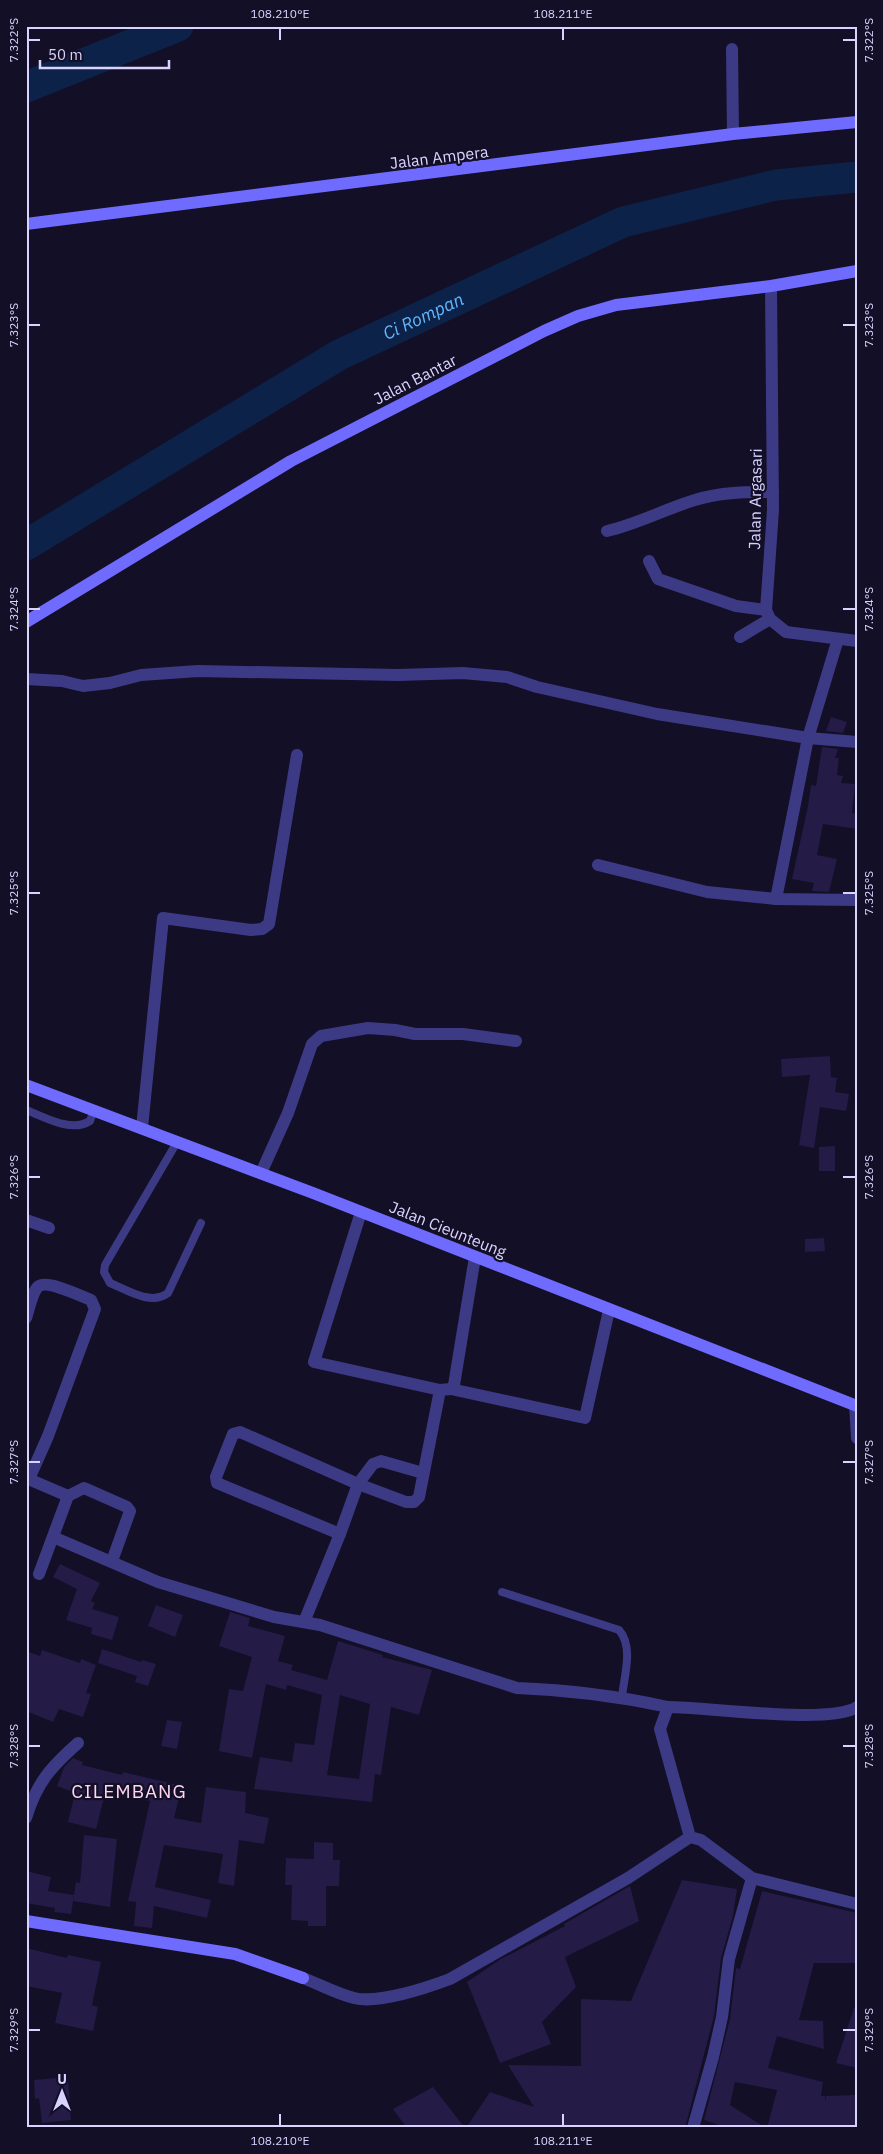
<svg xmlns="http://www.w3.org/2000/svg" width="883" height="2154" viewBox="0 0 883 2154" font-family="'IBM Plex Sans',sans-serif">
  <rect width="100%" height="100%" fill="#130f26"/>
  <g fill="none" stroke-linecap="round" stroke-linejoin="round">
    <g stroke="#0c2248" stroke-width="31">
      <path d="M26,87L178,26"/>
      <path id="s1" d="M26,545L339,355L623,222L776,185L857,177"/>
    </g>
  </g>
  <g fill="#241b47" fill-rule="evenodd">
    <path d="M831,717L847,722L843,733L826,731Z"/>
    <path d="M822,747L838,749L835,758H839L837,775L843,776L841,783L855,784L852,813L857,814V829L823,824L817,855L837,859L829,892L812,891L814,883L792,879L808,806L811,785L816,786Z"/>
    <path d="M830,1056L831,1077L837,1078L835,1092L849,1094L846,1111L820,1107L814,1148L799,1145L810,1075L782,1077L781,1059Z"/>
    <path d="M835,1146V1171H819V1147Z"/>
    <path d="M824,1238L825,1251L805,1252V1239Z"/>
    <path d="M60,1564L100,1583L91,1601L95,1603L92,1609L119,1617L112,1640L91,1634L92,1628L66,1620L77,1589L53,1577Z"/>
    <path d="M156,1605L183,1615L175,1637L148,1626Z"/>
    <path d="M230,1612L250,1618L248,1626L285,1636L278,1661L293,1665L291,1670L327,1680L338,1641L383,1655L382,1657L432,1670L419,1715L391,1707L381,1775L375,1774L372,1802L254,1789L260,1757L292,1762L295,1743L314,1745L322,1695L287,1685L286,1690L266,1684L252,1758L219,1751L229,1689L243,1691L252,1657L219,1646ZM340,1695L370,1704L359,1779L327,1775Z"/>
    <path d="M102,1649L141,1662L142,1660L156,1664L148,1686L135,1682L137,1676L98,1663Z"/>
    <path d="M42,1650L80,1663L81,1659L96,1665L86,1693L91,1694L83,1717L59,1709L53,1722L26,1711V1651L40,1656Z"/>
    <path d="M167,1720L182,1722L177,1749L161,1746Z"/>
    <path d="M73,1758L83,1762L82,1765L122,1775L123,1772L182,1786L174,1818L201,1823L206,1787L246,1792L245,1813L269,1818L264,1844L239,1840L234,1886L218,1883L223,1854L164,1845L155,1887L211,1900L207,1918L154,1906L152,1928L134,1926L136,1902L128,1901L150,1801L106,1790L96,1829L68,1822L75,1793L57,1786L64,1767Z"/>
    <path d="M84,1835L117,1839L110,1907L73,1901L76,1882L80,1883Z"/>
    <path d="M314,1842L333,1843V1860H340L339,1886H326V1926H308V1921L291,1920L292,1885H285L286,1858L314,1859Z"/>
    <path d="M26,1871L51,1877L48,1891L74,1895L71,1914L54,1912L55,1908L26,1903Z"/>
    <path d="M682,1880L737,1889L733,1916L721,1958L714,2016L685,2128H466L490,2092L534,2107L508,2065L581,2066V1999L631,2001Z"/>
    <path d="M630,1886L639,1921L565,1957L576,1987L542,2022L551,2044L500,2063L467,1982L501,1959L565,1926L564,1924Z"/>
    <path d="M762,1891L857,1913V1963H814L799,2020L823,2021L824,2049L777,2036L768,2068L823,2082L821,2096H825V2101L826,2096L857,2095V2128H767L777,2090L735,2082L730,2105L766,2128H728L704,2120L730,2019L736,1968L740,1969Z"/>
    <path d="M26,1948L67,1958L68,1955L101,1962L92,2005L98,2007L93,2031L55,2023L62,1993L26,1986Z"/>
    <path d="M854,2008H857V2068L836,2063Z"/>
    <path d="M68,2077L71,2120L42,2123L39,2098L35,2099L34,2080Z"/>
    <path d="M433,2087L465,2128H407L393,2109Z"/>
  </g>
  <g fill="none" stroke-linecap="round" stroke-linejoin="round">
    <g stroke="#3d3a85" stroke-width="8">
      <path d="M26,1110C45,1117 71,1133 90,1121L94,1110"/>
      <path d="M177,1142L105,1265L104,1272L110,1283C127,1290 151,1306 168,1293L201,1223"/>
      <path d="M502,1592L619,1630C634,1647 624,1676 622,1697"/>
    </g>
    <g stroke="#3d3a85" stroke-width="12">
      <path d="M732,49L733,134"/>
      <path d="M771,286L773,510L766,610L770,619L786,632L857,641"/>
      <path d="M607,531C638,524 665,509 695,500C720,492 747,492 773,492"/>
      <path d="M649,561L658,579L736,606L766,610"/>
      <path d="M740,637L770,619"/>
      <path d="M838,639L808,738L776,899L857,900"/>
      <path d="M26,679L62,681L83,686L110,683L141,675L198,671L398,675L463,673L507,677L537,687L657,714L808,738L857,742"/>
      <path d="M598,865L707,892L776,899"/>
      <path d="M142,1128L163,918L251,930L262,929L269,924L297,755"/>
      <path d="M261,1173L288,1113L312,1044L321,1036L368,1028L395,1030L415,1034H463L516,1041"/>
      <path d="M361,1212L314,1362L440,1390"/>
      <path d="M26,1220L49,1228"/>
      <path d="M26,1318C29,1310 32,1291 39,1286C48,1280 81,1296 91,1300L95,1309L48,1436L29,1479"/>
      <path d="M451,1389L585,1418L609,1310"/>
      <path d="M855,1405L857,1438"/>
      <path d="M26,1478L68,1496"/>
      <path d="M340,1534L217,1483L216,1477L233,1434L240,1432L358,1484L406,1502H414L419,1497L440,1390L451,1389L454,1385L475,1257"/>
      <path d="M53,1537L158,1582L274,1617L320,1625L517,1688C569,1690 618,1696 668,1707"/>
      <path d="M39,1574L68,1496L84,1488L127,1507L130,1511L112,1561"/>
      <path d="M304,1622L340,1534L358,1484L373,1464L381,1461L423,1473"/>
      <path d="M26,1818C37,1782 51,1767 78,1743"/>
      <path d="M690,1837L660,1729L668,1707C709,1707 829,1725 857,1707"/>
      <path d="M303,1978C319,1984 337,1994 354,1998C378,2004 426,1988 450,1979L628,1878L690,1837L701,1840L752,1878L857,1904"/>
      <path d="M693,2128L713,2057L722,2017L729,1959L752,1878"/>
    </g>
    <g stroke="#6f6bff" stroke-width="12">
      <path d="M26,224L733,134L857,122"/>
      <path d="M26,622L291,461L544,331L578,316L616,305L771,286L857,271"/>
      <path d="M26,1085L313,1193L857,1406"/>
      <path d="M26,1921L235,1954L303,1978"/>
    </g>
  </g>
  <path fill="none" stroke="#d9d4ff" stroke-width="2" d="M280,28V40M563,28V40M28,40H40M843,40H856M28,325H40M843,325H856M28,609H40M843,609H856M28,893H40M843,893H856M28,1177H40M843,1177H856M28,1462H40M843,1462H856M28,1746H40M843,1746H856M28,2030H40M843,2030H856M280,2114V2126M563,2114V2126"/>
  <g text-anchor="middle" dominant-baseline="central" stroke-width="4.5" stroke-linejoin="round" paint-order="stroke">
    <g font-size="16" fill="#d9d4ff" stroke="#130f26">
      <text transform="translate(439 157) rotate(-7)">Jalan Ampera</text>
      <text transform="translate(415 379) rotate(-27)">Jalan Bantar</text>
      <text transform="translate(755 499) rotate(-89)">Jalan Argasari</text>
      <text transform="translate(448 1229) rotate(22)">Jalan Cieunteung</text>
    </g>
    <g font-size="18" font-style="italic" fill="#62b6ff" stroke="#130f26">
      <text stroke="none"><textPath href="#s1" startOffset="459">Ci Rompan</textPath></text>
    </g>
    <g font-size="19" letter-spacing="1" fill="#ffd6f0" stroke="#130f26">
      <text x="129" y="1791">CILEMBANG</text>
    </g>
  </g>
  <rect width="883" height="2154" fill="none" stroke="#130f26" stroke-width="55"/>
  <g transform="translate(62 2092)" stroke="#130f26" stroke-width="4" paint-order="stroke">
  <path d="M0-4L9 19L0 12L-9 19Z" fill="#d9d4ff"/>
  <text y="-8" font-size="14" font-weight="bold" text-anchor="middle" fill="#d9d4ff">U</text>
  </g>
  <path d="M40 60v8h129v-8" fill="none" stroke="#d9d4ff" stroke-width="2.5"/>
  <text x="48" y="60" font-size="15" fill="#d9d4ff" stroke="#130f26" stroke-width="4" paint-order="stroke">50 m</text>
  <rect x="28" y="28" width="828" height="2098" fill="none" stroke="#d9d4ff" stroke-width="2"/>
  <g font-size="12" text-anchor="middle" fill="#d9d4ff">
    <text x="280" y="18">108.210°E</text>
    <text x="563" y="18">108.211°E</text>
    <text transform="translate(14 40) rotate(-90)" y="4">7.322°S</text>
    <text transform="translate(869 40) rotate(-90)" y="4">7.322°S</text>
    <text transform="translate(14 325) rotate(-90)" y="4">7.323°S</text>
    <text transform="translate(869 325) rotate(-90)" y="4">7.323°S</text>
    <text transform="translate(14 609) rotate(-90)" y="4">7.324°S</text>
    <text transform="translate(869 609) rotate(-90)" y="4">7.324°S</text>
    <text transform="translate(14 893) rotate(-90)" y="4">7.325°S</text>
    <text transform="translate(869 893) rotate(-90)" y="4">7.325°S</text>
    <text transform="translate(14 1177) rotate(-90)" y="4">7.326°S</text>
    <text transform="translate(869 1177) rotate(-90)" y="4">7.326°S</text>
    <text transform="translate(14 1462) rotate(-90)" y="4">7.327°S</text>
    <text transform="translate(869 1462) rotate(-90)" y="4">7.327°S</text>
    <text transform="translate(14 1746) rotate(-90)" y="4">7.328°S</text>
    <text transform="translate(869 1746) rotate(-90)" y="4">7.328°S</text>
    <text transform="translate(14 2030) rotate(-90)" y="4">7.329°S</text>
    <text transform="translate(869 2030) rotate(-90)" y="4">7.329°S</text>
    <text x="280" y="2145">108.210°E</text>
    <text x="563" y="2145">108.211°E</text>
  </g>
</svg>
